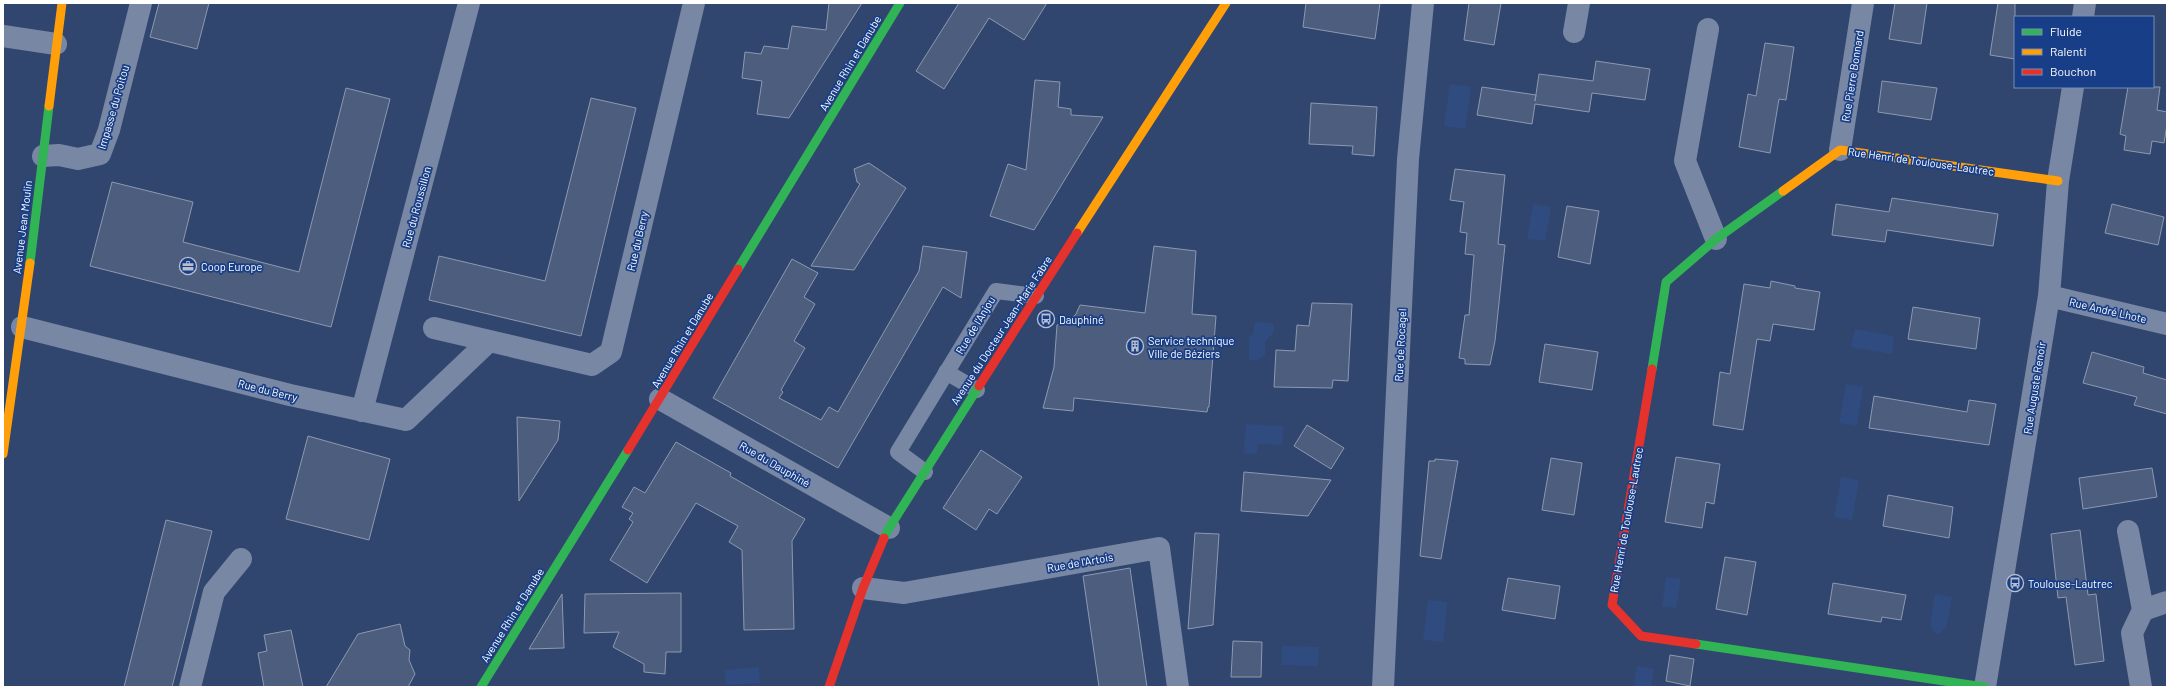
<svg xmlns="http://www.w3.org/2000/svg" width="2170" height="690" viewBox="0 0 2170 690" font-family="Barlow,sans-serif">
  <rect width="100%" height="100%" fill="#31466e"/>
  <g fill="#2f4b7f">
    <path d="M1450,84L1471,87L1465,129L1444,126Z"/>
    <path d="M1533,204L1551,207L1545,241L1527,239Z"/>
    <path d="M1255,322L1273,323L1274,332L1265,342V355L1258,360H1249V337L1253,334Z"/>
    <path d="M1855,329L1894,336L1892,354L1851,347Z"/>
    <path d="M1846,384L1863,387L1857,426L1839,423Z"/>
    <path d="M1246,424L1283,426L1282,445L1258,444L1257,454L1244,453Z"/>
    <path d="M1841,477L1859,480L1852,520L1834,517Z"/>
    <path d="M1666,577L1681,579L1676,608L1662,606Z"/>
    <path d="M1935,594L1952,597L1946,630L1944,629L1941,633L1937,634L1934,632L1932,628L1930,627Z"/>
    <path d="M1428,600L1447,602L1443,642L1423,640Z"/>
    <path d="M1282,646L1319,647L1318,666L1282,665Z"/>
    <path d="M1637,666L1654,669L1651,687H1634Z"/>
    <path d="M759,667L760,683L726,685L725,670Z"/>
  </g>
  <g fill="#4c5d7d" stroke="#8c99b1">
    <path d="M159,3H209L197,49L150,37Z"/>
    <path d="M829,3H862L789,118L757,114L762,81L742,78L745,52L761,54L764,46L788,49L792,26L826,30Z"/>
    <path d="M959,3H1047L1024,40L989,18L944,89L916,71Z"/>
    <path d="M1306,3H1380L1375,39L1303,27Z"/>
    <path d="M1469,3H1501L1494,45L1464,40Z"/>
    <path d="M1895,3H1927L1921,44L1889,39Z"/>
    <path d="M1998,3H2015V59L1990,55Z"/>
    <path d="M1765,43L1794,47L1786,100L1779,99L1770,153L1739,147L1748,94L1756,96Z"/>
    <path d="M1596,61L1650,69L1645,100L1592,93L1589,112L1535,104L1532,124L1477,115L1482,87L1536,95L1535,101L1539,74L1593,81Z"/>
    <path d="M1035,80L1060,82L1058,107L1071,109V115L1103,117L1034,230L990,216L1008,164L1026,170Z"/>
    <path d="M1882,81L1937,88L1931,120L1878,112Z"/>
    <path d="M2128,87H2160L2157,110L2167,112V125L2164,143L2152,141L2150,154L2124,150L2126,136L2120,134Z"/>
    <path d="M346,88L390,99L331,327L90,266L112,182L193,202L183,242L299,272Z"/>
    <path d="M591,98L636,108L581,336L429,300L439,256L545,281Z"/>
    <path d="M1311,103L1377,107L1374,156L1352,154L1353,146L1309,144Z"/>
    <path d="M869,163L906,188L854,270L811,266L860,184L857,182L854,169Z"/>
    <path d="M1455,169L1505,175L1498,244L1505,245L1495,341L1490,365L1465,364V359L1459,358L1465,315H1469L1474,255L1465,254L1467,233L1460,232L1464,202L1450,200Z"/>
    <path d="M1892,198L1998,214L1993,246L1887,230L1885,242L1832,235L1836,204L1889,212Z"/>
    <path d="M2112,204L2164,217L2158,245L2105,233Z"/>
    <path d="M1567,206L1599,211L1590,264L1558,257Z"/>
    <path d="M923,246L967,252L961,298L943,287L838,468L713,398L792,259L818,273L804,297L815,304L794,341L805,348L781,390L783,392L779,398L821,420L829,407L838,412L919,271Z"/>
    <path d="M1154,246L1196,251L1192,314L1216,316L1209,407H1208L1207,412L1074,398L1073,411L1043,408L1054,367L1057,325L1068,322L1076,314L1080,305L1145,313Z"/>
    <path d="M1771,281L1795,286V288L1820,292L1814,330L1773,324L1770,341L1757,339L1743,430L1713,425L1720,372L1730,374L1744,284L1770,288Z"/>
    <path d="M1312,303L1352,304L1348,381L1333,380L1332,388L1274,387L1276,350L1295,351L1297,325L1309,326Z"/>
    <path d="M1913,307L1980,318L1976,349L1908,339Z"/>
    <path d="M1545,344L1598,352L1592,390L1539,382Z"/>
    <path d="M2092,352L2144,367L2143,373L2167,380V414L2134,405L2137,397L2083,383Z"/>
    <path d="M1874,396L1967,412L1969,400L1996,404L1989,445L1869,428Z"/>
    <path d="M517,417L560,421L558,440L519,501Z"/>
    <path d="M1307,425L1344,448L1331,469L1294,446Z"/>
    <path d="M308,436L390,459L369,540L286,519Z"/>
    <path d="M676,442L731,473L730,476L805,519L792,541L794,629L744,630L742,550L729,542L738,526L696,503L647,583L610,560L633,522L629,519L633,513L622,507L634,487L645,493Z"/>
    <path d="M981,450L1022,477L997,514L989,509L976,530L943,508Z"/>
    <path d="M1676,457L1720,464L1714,504L1706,502L1702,528L1665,522Z"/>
    <path d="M1551,458L1582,463L1574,515L1542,510Z"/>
    <path d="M1435,459L1458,461L1441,559L1420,556L1429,461H1435Z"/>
    <path d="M2152,468L2157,497L2083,509L2079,478Z"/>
    <path d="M1244,472L1331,480L1308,516L1241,511Z"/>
    <path d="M1888,495L1953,507L1949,538L1883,526Z"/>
    <path d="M166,520L212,531L172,687H124Z"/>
    <path d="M2080,530L2088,595L2096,594L2104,661L2075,665L2066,597L2058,598L2051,534Z"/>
    <path d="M1195,533L1219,534L1213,625L1188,629Z"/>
    <path d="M1725,557L1756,562L1747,615L1716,609Z"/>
    <path d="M1130,568L1147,687H1099L1083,576Z"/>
    <path d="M1508,578L1560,586L1555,619L1502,610Z"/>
    <path d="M1833,583L1906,595L1901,620L1882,617L1881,622L1828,614Z"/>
    <path d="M681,593V652H666L665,674L644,672V664L613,647L619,632L584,633L585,594Z"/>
    <path d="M562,594L564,648L529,649Z"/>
    <path d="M400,624L405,646L410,650L409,660L415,674L408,687H326L358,634Z"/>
    <path d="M291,630L303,687H264L258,653L267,651L264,635Z"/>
    <path d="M1233,641L1262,642L1261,677H1231Z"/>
    <path d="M1670,655L1694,659L1690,686L1666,681Z"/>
  </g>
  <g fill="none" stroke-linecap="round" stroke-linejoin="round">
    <g stroke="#7887a4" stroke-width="16">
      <path d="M946,372L977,390"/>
      <path d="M925,472L898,452L996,291L1036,296"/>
    </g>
    <g stroke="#7887a4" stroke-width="22">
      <path d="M2083,17L2085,3"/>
      <path d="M1708,29L1685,161L1716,239"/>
      <path d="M1574,32L1579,3"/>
      <path d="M3,36L56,44"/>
      <path d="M1840,150L1863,3"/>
      <path d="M43,156L59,155L78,159L100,154L109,130L141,3"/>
      <path d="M2049,296L2167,324"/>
      <path d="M22,327L290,395L406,420L488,342"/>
      <path d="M434,328L592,365L611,352L694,3"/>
      <path d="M660,399L889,528"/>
      <path d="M362,411L469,3"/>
      <path d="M2128,531L2143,610L2132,633L2141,687"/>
      <path d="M863,588L904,593L1159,548L1178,687"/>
      <path d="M2143,610L2167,602"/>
      <path d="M190,687L214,592L241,559"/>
      <path d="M1383,687L1408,159L1423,3"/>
      <path d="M1985,687L2049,296L2058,181L2073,87"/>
    </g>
    <g stroke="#30b455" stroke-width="9">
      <path d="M30,263L49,106"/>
      <path d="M738,269L900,3"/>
      <path d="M1652,369L1666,282L1716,239L1783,191"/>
      <path d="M884,538L889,528L979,386"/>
      <path d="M1696,644L1984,687"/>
      <path d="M481,687L628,450"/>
    </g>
    <g stroke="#ff9f0a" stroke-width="9">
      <path d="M49,106L62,3"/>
      <path d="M1783,191L1840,150L2058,181"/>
      <path d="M1077,233L1226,3"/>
      <path d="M3,454L30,263"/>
    </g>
    <g stroke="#e5322d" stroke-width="9">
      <path d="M1652,369L1612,605L1641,636L1696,644"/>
      <path d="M979,386L1077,233"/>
      <path d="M628,450L738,269"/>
      <path d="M829,687L863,588L884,538"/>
    </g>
  </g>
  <defs>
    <g id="office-ring" transform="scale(0.9)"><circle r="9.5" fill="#183e87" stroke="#b7becc" stroke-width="1.5"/><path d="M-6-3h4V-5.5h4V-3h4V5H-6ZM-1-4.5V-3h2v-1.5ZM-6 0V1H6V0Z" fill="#b7becc"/></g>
    <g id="bus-ring" transform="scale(0.9)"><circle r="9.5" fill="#183e87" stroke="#b7becc" stroke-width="1.5"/><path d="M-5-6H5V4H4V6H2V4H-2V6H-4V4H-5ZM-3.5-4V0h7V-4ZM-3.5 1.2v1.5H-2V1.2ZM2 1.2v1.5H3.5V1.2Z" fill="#b7becc"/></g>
    <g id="building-ring" transform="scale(0.9)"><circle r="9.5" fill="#183e87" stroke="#b7becc" stroke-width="1.5"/><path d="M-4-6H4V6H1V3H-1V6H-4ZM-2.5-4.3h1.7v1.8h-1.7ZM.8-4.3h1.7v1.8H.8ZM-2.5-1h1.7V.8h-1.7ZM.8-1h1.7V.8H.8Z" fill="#b7becc"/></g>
  </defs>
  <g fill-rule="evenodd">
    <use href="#office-ring" x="188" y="266"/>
    <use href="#bus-ring" x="1046" y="319"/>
    <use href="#building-ring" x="1135" y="346"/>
    <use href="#bus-ring" x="2015" y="583"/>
  </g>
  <g text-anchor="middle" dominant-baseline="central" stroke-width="3.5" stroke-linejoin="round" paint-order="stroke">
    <g font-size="11" fill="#fff" stroke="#183e87">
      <text transform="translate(850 63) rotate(-59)">Avenue Rhin et Danube</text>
      <text transform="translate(1852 76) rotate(-81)">Rue Pierre Bonnard</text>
      <text transform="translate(113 107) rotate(-74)">Impasse du Poitou</text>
      <text transform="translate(1921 161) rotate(8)">Rue Henri de Toulouse-Lautrec</text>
      <text transform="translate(416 207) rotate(-75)">Rue du Roussillon</text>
      <text transform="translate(22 227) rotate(-83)">Avenue Jean Moulin</text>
      <text transform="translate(637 241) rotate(-77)">Rue du Berry</text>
      <text transform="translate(2108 310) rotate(13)">Rue André Lhote</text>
      <text transform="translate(975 325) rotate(-59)">Rue de l'Anjou</text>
      <text transform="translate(1001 330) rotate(-57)">Avenue du Docteur Jean-Marie Fabre</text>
      <text transform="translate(682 340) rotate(-59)">Avenue Rhin et Danube</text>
      <text transform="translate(1400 345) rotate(-87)">Rue de Rocagel</text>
      <text transform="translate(2034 388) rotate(-81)">Rue Auguste Renoir</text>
      <text transform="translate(268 390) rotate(14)">Rue du Berry</text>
      <text transform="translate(775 464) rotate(30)">Rue du Dauphiné</text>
      <text transform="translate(1626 520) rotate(-80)">Rue Henri de Toulouse-Lautrec</text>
      <text transform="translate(1080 562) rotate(-10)">Rue de l'Artois</text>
      <text transform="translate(512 615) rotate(-58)">Avenue Rhin et Danube</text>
    </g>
    <g font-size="11" fill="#fff" stroke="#183e87" text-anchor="start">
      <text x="201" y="266">Coop Europe</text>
      <text x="1059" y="319">Dauphiné</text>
      <text x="1148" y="340">Service technique<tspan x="1148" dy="13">Ville de Béziers</tspan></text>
      <text x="2028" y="583">Toulouse-Lautrec</text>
    </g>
  </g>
  <rect width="2170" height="690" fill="none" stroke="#ffffff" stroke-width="8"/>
  <rect x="2014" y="16" width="140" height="72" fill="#183e87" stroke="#748bb7"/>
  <rect x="2022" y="29" width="20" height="6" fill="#30b455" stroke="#748bb7"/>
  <text x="2050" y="36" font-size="12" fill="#ffffff">Fluide</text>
  <rect x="2022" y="49" width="20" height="6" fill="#ff9f0a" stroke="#748bb7"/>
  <text x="2050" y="56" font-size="12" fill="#ffffff">Ralenti</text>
  <rect x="2022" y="69" width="20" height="6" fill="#e5322d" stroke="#748bb7"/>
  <text x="2050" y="76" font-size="12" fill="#ffffff">Bouchon</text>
</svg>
